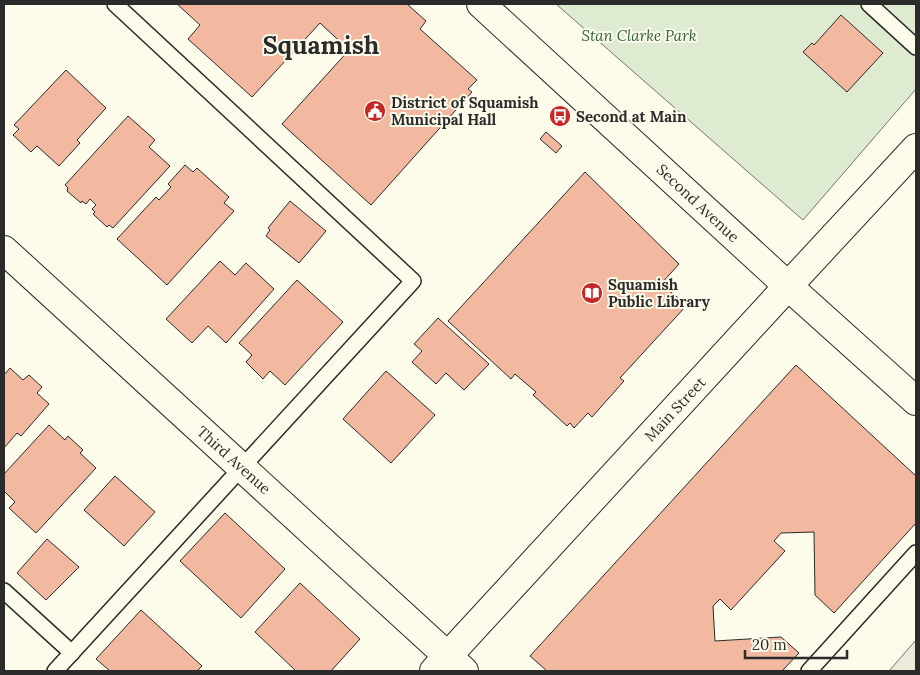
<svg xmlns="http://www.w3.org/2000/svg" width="920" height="675" viewBox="0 0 920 675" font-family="Lora,serif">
  <rect width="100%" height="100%" fill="#fdfbea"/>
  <path fill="#deebd1" stroke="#74746e" d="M556,4H916V89L803,220Z"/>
  <path fill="#eceadb" stroke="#74746e" d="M916,640V671H889Z"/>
  <g fill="#f2b8a0" stroke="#2b2b2b">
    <path d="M177,4H407L426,21L420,29L477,80L468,89L472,92L371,205L282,124L349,50L320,23L252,97L188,39L200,25Z"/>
    <path d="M841,15L883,53L847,92L803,52L812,43L814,45Z"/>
    <path d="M66,70L106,108L77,140L80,143L59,166L37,146L31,152L13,135L19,129L14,125Z"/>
    <path d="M128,116L155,140L149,147L170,166L113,228L109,225L107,227L93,214L95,212L92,209L96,205L90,199L86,204L82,201L81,203L67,191L68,188L65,185Z"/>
    <path d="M546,132L562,146L556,153L540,139Z"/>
    <path d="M185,165L193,172L197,168L229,197L224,203L234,211L167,285L117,239L156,197L159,200L171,187L168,184Z"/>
    <path d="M585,172L679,264L661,284L687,305L620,378L624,381L592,417L588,413L574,428L570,423L567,426L533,395L536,392L515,374L511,379L448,321Z"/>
    <path d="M290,201L326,231L299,263L266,236L270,230L268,228Z"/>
    <path d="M220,261L235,275L246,263L274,289L226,343L208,326L192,343L166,319Z"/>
    <path d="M297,280L343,322L285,385L270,371L263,379L246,362L252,355L239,343Z"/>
    <path d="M438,318L489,364L464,390L446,373L436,384L412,362L422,351L414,344Z"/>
    <path d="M796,365L916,476V523L834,613L815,595L814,532L781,533L774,541L785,551L731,610L720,599L713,606L715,641L781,637L799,653L782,671H547L530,656Z"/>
    <path d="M10,368L23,380L29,375L42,387L37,393L49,404L21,436L17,433L4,448V375Z"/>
    <path d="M386,371L435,415L391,463L343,419Z"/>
    <path d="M49,425L65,440L68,436L83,450L80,453L96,468L36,533L9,508L15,502L4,491V474Z"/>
    <path d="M115,476L155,512L124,546L84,510Z"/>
    <path d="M225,513L285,569L241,618L180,561Z"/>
    <path d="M47,539L79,567L46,600L17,573Z"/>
    <path d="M300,583L360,639L331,671H296L255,632Z"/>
    <path d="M141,610L202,666L197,671H110L96,659Z"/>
  </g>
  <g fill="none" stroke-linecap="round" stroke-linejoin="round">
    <g stroke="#2b2b2b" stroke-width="18">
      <g id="lane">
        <path d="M869,4L916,47"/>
        <path d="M4,591L72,653"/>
        <path d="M55,671L413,281L115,4"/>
        <path d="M809,671L916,553"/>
      </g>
    </g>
    <g stroke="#2b2b2b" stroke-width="30">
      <g id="street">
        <path d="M4,250L464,671"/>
        <path d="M434,671L788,286L916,401"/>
      </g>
    </g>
    <g stroke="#2b2b2b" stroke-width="30">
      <path id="secondary" d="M481,4L788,286L916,148"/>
    </g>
    <use href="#lane" stroke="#fdfbea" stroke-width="15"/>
    <use href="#street" stroke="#fdfbea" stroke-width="28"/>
    <use href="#secondary" stroke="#fdfbea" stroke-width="28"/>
  </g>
  <defs>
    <g id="civic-disc" transform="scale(1.125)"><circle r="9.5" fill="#c62828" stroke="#fdfbea"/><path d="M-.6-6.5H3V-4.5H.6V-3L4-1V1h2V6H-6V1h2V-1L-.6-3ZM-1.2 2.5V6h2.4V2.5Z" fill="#fff"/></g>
    <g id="bus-disc" transform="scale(1.125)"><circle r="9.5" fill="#c62828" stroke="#fdfbea"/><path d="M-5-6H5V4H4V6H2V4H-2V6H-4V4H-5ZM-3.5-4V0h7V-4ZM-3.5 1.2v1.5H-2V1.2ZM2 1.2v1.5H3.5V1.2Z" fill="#fff"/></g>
    <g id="library-disc" transform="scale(1.125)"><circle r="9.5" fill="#c62828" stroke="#fdfbea"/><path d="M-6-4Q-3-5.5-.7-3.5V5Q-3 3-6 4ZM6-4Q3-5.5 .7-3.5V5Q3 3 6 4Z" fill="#fff"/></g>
  </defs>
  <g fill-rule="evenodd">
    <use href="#civic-disc" x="375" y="111"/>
    <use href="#bus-disc" x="560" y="116"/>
    <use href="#library-disc" x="592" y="293"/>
  </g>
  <g text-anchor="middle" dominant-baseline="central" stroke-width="4" stroke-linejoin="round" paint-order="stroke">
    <g font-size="15" font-style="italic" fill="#34623c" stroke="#fdfbea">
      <text x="639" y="35">Stan Clarke Park</text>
    </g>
    <g font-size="15" font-weight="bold" fill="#2b2b2b" stroke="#fdfbea" text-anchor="start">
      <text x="391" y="102">District of Squamish<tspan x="391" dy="17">Municipal Hall</tspan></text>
      <text x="576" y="116">Second at Main</text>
      <text x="608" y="284">Squamish<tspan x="608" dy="17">Public Library</tspan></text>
    </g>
    <g font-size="15" fill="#2b2b2b" stroke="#fdfbea">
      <text transform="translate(698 203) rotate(43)">Second Avenue</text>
      <text transform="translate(675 409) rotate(-47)">Main Street</text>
      <text transform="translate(234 460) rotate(42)">Third Avenue</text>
    </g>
    <g font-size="25" font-weight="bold" fill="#2b2b2b" stroke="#fdfbea">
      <text x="321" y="45">Squamish</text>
    </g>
  </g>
  <rect width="920" height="675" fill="none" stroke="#2b2b2b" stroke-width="10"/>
  <path d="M745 650v8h102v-8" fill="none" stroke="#2b2b2b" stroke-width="2.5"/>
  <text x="752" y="650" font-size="15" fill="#2b2b2b" stroke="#fdfbea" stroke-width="4" paint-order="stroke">20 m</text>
</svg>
